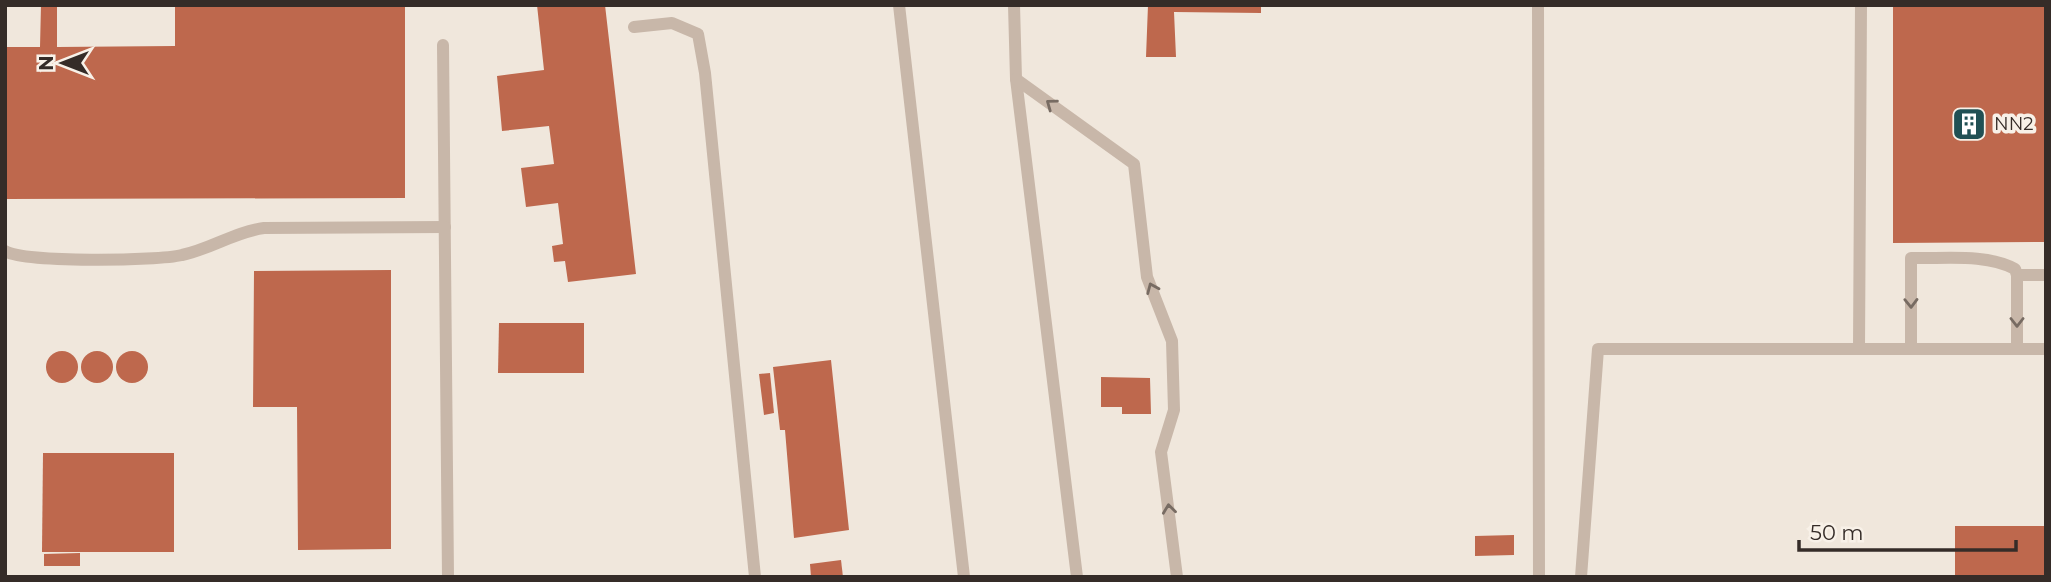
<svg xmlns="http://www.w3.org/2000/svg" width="2051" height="582" viewBox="0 0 2051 582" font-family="Montserrat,sans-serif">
  <rect width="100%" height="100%" fill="#f0e7dc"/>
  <g fill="#be684d">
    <path d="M41,5H57V47L175,46V5H405V198L5,199V47H40Z"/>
    <path d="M537,5H605L636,274L568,282L565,261L554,262L552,246L563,244L558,203L526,207L521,168L554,164L549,126L502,131L497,76L544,70Z"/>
    <path d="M1148,5H1261V13L1174,12L1176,57H1146Z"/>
    <path d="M1893,5H2046V242L1893,243Z"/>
    <path d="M391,270V549L298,550L297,407H253L254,271Z"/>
    <path d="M499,323H584V373H498Z"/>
    <circle cx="62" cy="367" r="16"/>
    <circle cx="132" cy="367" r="16"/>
    <circle cx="97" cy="367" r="16"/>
    <path d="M831,360L849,530L794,538L785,430H780L773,367Z"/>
    <path d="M770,373L774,413L764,415L759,374Z"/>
    <path d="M1101,377L1150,378L1151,414H1122V407H1101Z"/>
    <path d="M43,453H174V552H42Z"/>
    <rect x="1955" y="526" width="91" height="51"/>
    <path d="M1514,535V555L1475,556V536Z"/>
    <path d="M80,553V566H44V554Z"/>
    <path d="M841,560L843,577H811L810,564Z"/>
  </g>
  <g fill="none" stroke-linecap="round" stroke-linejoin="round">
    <g stroke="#c8b7a9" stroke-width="12">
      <path d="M899,5L964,577"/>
      <path d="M1014,5L1016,79L1077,577"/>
      <path d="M1538,5L1539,577"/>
      <path d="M634,27L672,23L698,34L705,73L755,577"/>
      <path d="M443,45L448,577"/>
      <path d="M1016,79L1134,164L1147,277L1172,341L1174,410L1161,452L1177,577"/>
      <path d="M5,251C23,263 158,261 182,255C211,249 234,232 264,228L445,227"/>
      <path d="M1859,349L1861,5"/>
      <path d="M1911,349V258C1943,259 1986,253 2015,269L2017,275"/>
      <path d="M2017,349V275H2046"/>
      <path d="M1581,577L1598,349H2046"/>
    </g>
  </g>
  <defs><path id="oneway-chevron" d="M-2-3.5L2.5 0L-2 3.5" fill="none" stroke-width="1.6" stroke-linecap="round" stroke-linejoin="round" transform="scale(1.75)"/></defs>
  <g stroke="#776b62">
    <use href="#oneway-chevron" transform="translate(1051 104) rotate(-144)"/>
    <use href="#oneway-chevron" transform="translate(1152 288) rotate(-113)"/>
    <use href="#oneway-chevron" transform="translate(1911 303) rotate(89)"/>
    <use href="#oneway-chevron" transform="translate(2017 322) rotate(90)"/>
    <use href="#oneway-chevron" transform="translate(1169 509) rotate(-97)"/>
  </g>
  <defs>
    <g id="building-square" transform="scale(1.75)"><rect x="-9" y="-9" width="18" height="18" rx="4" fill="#215054" stroke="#f8f1e8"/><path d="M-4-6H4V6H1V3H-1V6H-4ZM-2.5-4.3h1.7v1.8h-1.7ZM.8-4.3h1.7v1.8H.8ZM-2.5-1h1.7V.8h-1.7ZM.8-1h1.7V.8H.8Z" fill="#fff"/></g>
  </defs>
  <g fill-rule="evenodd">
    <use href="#building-square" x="1969" y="124"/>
  </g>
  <g text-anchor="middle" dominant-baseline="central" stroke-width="7" stroke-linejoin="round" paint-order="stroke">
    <g font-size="18" fill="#352c28" stroke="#f8f1e8" text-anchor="start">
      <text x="1994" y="124">NN2</text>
    </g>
  </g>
  <rect width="2051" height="582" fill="none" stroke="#352c28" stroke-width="14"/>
  <g transform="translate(63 63) rotate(270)" stroke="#f8f1e8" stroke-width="5" paint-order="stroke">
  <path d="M0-5L12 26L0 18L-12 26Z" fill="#352c28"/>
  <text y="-10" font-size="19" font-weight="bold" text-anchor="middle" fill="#352c28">N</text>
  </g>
  <path d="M1799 540v10h217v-10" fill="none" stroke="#352c28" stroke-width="3.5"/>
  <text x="1810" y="540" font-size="21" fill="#352c28" stroke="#f8f1e8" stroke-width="5" paint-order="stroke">50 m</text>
</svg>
